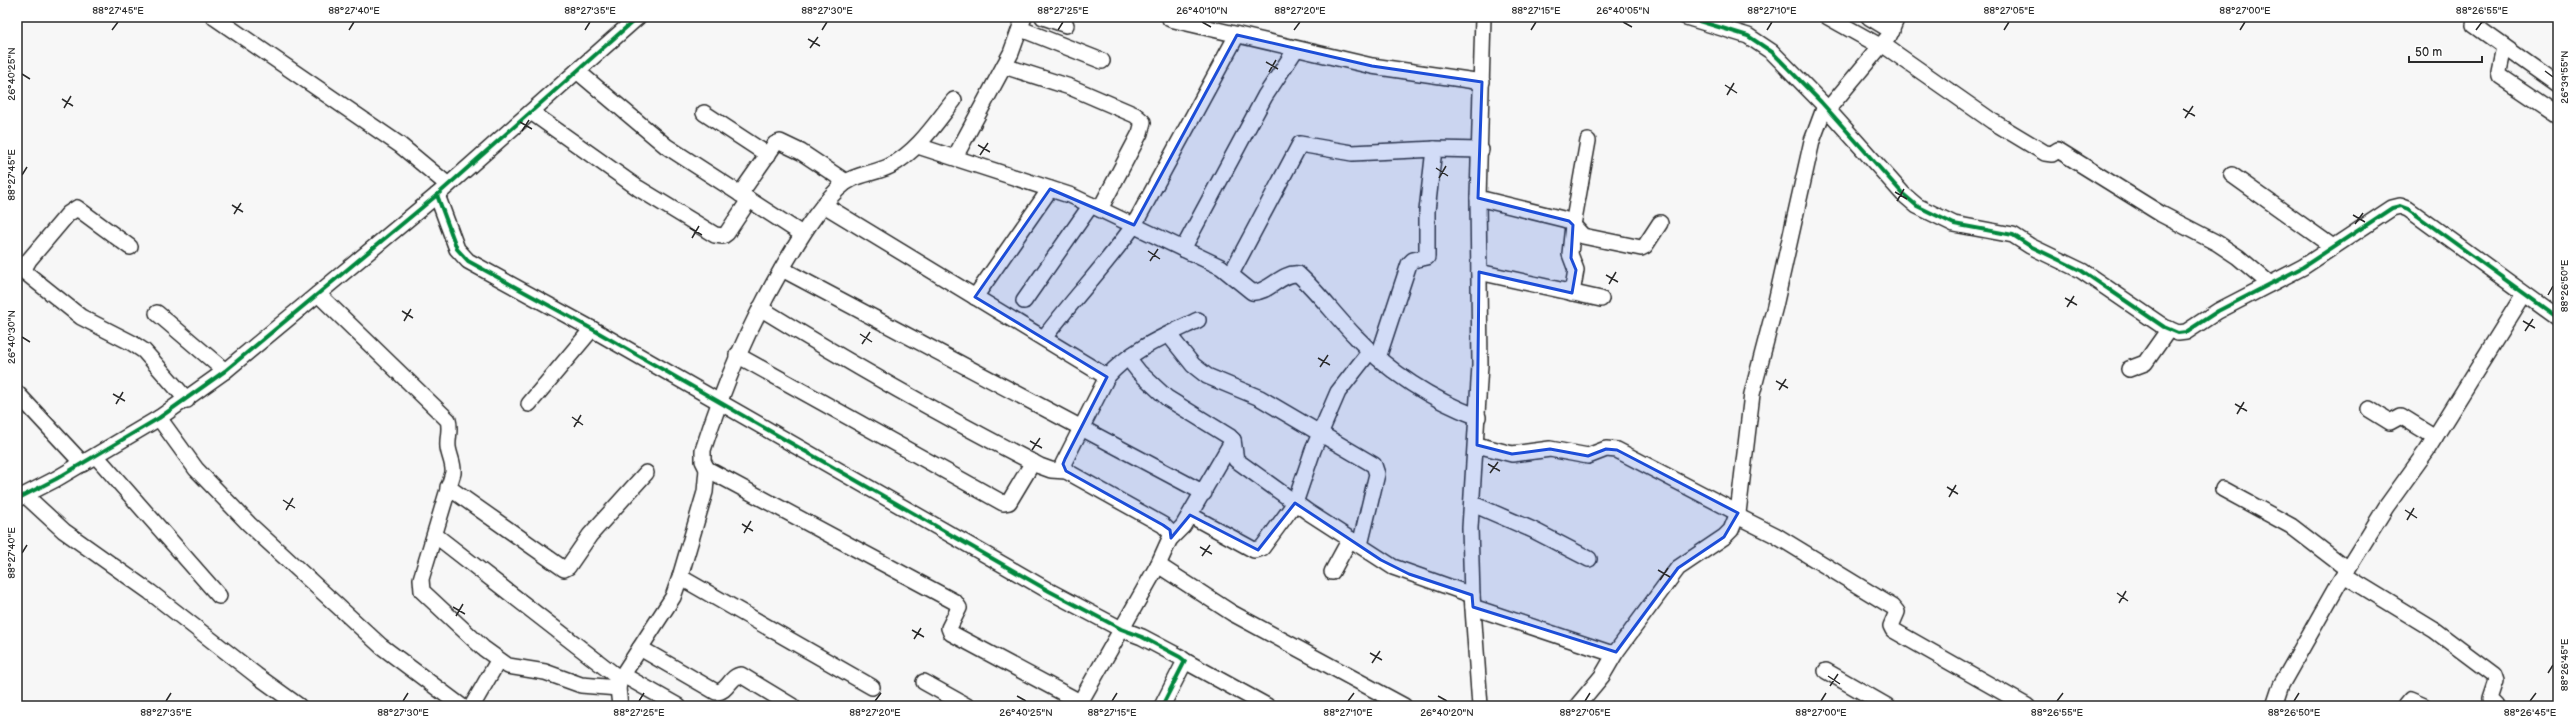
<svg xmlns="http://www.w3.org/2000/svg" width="2575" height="723" viewBox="0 0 2575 723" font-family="'Balsamiq Sans',sans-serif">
  <rect width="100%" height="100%" fill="#f7f7f7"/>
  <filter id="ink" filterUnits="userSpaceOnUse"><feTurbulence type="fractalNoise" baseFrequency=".025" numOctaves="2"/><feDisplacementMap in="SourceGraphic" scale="8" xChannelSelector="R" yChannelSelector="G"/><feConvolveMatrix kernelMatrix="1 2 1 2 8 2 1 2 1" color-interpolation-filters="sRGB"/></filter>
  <g filter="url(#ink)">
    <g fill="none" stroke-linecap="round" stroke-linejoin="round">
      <g stroke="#2b2b2b" stroke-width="18">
        <g id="minor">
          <path d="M214,17L400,145L448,185"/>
          <path d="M1043,17L1066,25"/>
          <path d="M1686,17L1748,36L1772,52L1821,102L1903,194L1917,206L1954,224L2013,235L2030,246L2082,271L2164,327L2178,333L2186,332L2218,311L2303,267L2392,208L2400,206L2408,209L2558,318"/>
          <path d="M1828,17L1880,46"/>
          <path d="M1869,17L1892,31"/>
          <path d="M1170,19L1372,66L1482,82"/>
          <path d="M2474,25L2558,85"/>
          <path d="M1021,29L1102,61"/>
          <path d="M1882,44L1992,121L2045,153L2052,154L2058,150L2161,214L2217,243L2238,257L2270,284"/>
          <path d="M2504,47L2499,71L2500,76L2558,115"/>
          <path d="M1004,66L1070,87L1135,115L1143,122L1140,133L1100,209"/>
          <path d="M577,71L666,146L802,234"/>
          <path d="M1828,109L1889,36L1897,17"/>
          <path d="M531,112L638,188L715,235L723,236L727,233L749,200"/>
          <path d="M704,113L768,155"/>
          <path d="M918,146L1072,196L1221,267L1252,292C1268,294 1281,272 1298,274C1319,293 1336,317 1356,337C1391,374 1430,399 1478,417"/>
          <path d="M955,157L1011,53L1024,17"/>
          <path d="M2232,175L2333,247"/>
          <path d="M740,194L775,144L780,142L801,152L846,182"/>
          <path d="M437,195L457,249L468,261L592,329L1049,591L1121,629L1142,637L1180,657L1185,661L1162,706"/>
          <path d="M1478,198L1563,219L1569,221L1583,236L1641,248L1645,246L1660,223"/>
          <path d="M824,205L1107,377"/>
          <path d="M130,247L77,208L68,214L29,260L25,267L26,273L81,317L132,343L144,351L187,400"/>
          <path d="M1183,249L1265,96L1296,49"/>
          <path d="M782,269L1204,493"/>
          <path d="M1479,272L1601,299"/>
          <path d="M1231,274L1300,144L1352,153L1436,149L1481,150"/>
          <path d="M1572,293L1576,270L1570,254L1573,225L1588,141"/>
          <path d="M318,294L448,420C451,430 447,437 448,447C449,456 454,463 453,473L421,579L422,591L483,648L508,666L545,672L581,685L618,688"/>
          <path d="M975,297L1050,189"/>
          <path d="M1024,301L1091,205"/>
          <path d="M760,308C851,364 944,417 1040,466L1051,470L1066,471"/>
          <path d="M157,313L225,371"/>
          <path d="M1169,335L1193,365L1207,376L1260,398L1374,465L1377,474L1360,545"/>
          <path d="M1044,338C1073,299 1106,265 1134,225L1237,35"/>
          <path d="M737,355L1003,503L1009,502L1033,462"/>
          <path d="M1128,358L1139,372L1167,398L1230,437L1233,440L1236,460L1308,512L1393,567L1472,595"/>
          <path d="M1378,358L1409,264L1413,260L1427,257V211L1434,149"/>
          <path d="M2129,369L2145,363L2169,329"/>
          <path d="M17,393L83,464"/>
          <path d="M529,404L592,329"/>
          <path d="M2369,409L2390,422L2401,416L2435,437"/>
          <path d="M159,418L196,469L249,524L381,646L461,706"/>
          <path d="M1477,445L1512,454L1550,449L1588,456L1606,449L1617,450L1738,513"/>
          <path d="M96,456L219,596"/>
          <path d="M707,469L955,602L959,608L949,628L951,633L1080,702"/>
          <path d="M448,487L564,569L568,567L590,535L646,473"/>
          <path d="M2223,489L2291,526L2347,569"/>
          <path d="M25,495L64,531L150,592L256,675L299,706"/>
          <path d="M17,499L56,479L159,418L225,371L437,195L638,17"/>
          <path d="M1473,504L1533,530L1589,559"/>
          <path d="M1190,515L1254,550L1262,548L1295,503L1313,450L1338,392L1370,351"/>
          <path d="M1737,516L1775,535L1893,607L1897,612L1891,626L1893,630L2027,706"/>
          <path d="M435,535L620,679"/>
          <path d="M1171,538L1183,526L1233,440"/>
          <path d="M1158,565L1232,613L1404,706"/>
          <path d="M1332,572L1350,539"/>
          <path d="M2344,575L2434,630L2494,675L2496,681L2490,699L2497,706"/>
          <path d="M680,577L872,687"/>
          <path d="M1473,607L1610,653L1616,652L1678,568L1724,537L1731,530L1738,513L1752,394L1775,306L1812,141L1825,106"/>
          <path d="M640,648L716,692C728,692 730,676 741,675L792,706"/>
          <path d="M1185,661L1267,706"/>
          <path d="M1826,671L1887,706"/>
          <path d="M623,675L678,706"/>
          <path d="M924,682L967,706"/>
          <path d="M472,706L498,661"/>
          <path d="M620,706L618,688L620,679L673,597L680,577L705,492L707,469L703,461V450C725,382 748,327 784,265C800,238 816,211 838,189C853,173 872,175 890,166C918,151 935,124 954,100"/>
          <path d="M1078,706L1158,565L1172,534L1163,525L1066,471L1063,464L1107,377C1130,350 1167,335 1198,320"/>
          <path d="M1480,706L1472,595L1470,528L1480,365L1478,198L1483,17"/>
          <path d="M1577,706L1602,676L1616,652"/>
          <path d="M2274,706L2281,685L2337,586L2386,507L2427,450L2524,294"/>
          <path d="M2405,706L2410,700L2424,706"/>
        </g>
      </g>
      <use href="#minor" stroke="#fff" stroke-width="15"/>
      <g stroke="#fff" stroke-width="6">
        <g id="cycleway">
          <path d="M1686,17L1748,36L1772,52L1821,102L1903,194L1917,206L1954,224L2013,235L2030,246L2082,271L2164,327L2178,333L2186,332L2218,311L2303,267L2392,208L2400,206L2408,209L2558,318"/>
          <path d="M437,195L457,249L468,261L592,329L1049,591L1121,629L1142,637L1180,657L1185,661L1162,706"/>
          <path d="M17,499L56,479L159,418L225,371L437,195L638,17"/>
        </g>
      </g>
      <use href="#cycleway" stroke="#00873e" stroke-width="4"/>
    </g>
  </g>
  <path fill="#1d4ed8" fill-opacity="0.2" stroke="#1d4ed8" stroke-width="3" stroke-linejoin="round" d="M1237,35L1372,66L1482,82L1478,198L1569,221L1573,225L1571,258L1576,270L1572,293L1479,272L1477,445L1512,454L1550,449L1588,456L1606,449L1617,450L1738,513L1724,537L1678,568L1616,652L1473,607L1472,595L1409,574L1381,560L1295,503L1258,550L1190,515L1171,538L1170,530L1163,525L1066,471L1063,464L1065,459L1107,377L975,297L1050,189L1134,225Z"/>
  <path fill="none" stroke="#2b2b2b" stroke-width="1.5" d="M1202,22L1211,27M1623,22L1632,27M112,30L118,22M349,30L354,22M585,30L590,22M822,30L827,22M1058,30L1063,22M1294,30L1300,22M1531,30L1536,22M1767,30L1772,22M2004,30L2009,22M2240,30L2245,22M2476,30L2482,22M808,39L820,46M810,48L818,37M1266,62L1278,69M2545,71L2553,77M1269,72L1276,60M22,74L30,79M1725,85L1737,93M1727,95L1734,83M62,99L73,106M64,108L71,96M2183,109L2195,116M2185,118L2193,106M520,122L532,129M522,131L529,120M978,145L990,152M980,155L988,143M1436,168L1448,176M22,175L27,167M1439,178L1446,166M1895,192L1907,199M1897,201L1904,189M232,205L243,212M234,214L241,203M2353,215L2365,222M2355,224L2363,213M690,228L702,235M692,238L699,226M1148,251L1160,259M1150,261L1158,249M1606,275L1618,282M1609,284L1616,272M2548,295L2553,286M2065,298L2077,305M2067,307L2074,296M402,311L413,318M404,321L411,309M2523,321L2535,328M2525,331L2533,319M860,334L872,342M22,337L30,342M862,344L870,332M1318,358L1330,365M1320,367L1328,355M1776,381L1788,388M1779,390L1786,379M113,394L125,401M116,404L123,392M2235,404L2247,411M2237,414L2244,402M572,417L583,425M574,427L581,415M1030,441L1042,448M1032,450L1040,438M1488,464L1500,471M1490,473L1498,462M1947,487L1958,494M1949,497L1956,485M283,500L295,508M286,510L293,498M2405,510L2417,518M2407,520L2414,508M742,524L753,531M744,533L751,521M1200,547L1212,554M22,553L27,545M1202,556L1210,545M1658,570L1670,577M1660,580L1668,568M2117,593L2128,601M2119,603L2126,591M453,607L465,614M456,616L463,604M912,630L924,637M914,639L921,628M1370,653L1382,660M1372,663L1380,651M2548,673L2553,665M1828,676L1840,684M1830,686L1838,674M1017,696L1026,701M1438,696L1447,701M166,701L171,693M403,701L408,693M639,701L644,693M875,701L881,693M1112,701L1117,693M1348,701L1354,693M1585,701L1590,693M1821,701L1826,693M2057,701L2063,693M2294,701L2299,693M2530,701L2536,693"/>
  <rect width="2575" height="723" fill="none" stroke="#fff" stroke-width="44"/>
  <path d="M2409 56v6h73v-6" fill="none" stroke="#2b2b2b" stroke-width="2"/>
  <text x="2415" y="56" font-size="12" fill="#2b2b2b" stroke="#ffffff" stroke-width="3" paint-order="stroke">50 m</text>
  <rect x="22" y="22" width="2531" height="679" fill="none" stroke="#2b2b2b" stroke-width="1.5"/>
  <g font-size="10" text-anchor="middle" fill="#2b2b2b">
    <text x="118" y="14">88°27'45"E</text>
    <text x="354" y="14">88°27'40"E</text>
    <text x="590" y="14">88°27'35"E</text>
    <text x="827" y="14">88°27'30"E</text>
    <text x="1063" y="14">88°27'25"E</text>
    <text x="1202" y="14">26°40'10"N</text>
    <text x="1300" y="14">88°27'20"E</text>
    <text x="1536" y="14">88°27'15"E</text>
    <text x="1623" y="14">26°40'05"N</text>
    <text x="1772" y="14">88°27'10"E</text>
    <text x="2009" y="14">88°27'05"E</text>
    <text x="2245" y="14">88°27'00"E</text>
    <text x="2482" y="14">88°26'55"E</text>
    <text transform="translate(11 74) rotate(-90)" y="4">26°40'25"N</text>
    <text transform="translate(2564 77) rotate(-90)" y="4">26°39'55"N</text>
    <text transform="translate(11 175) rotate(-90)" y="4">88°27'45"E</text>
    <text transform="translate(2564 286) rotate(-90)" y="4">88°26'50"E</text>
    <text transform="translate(11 337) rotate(-90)" y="4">26°40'30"N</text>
    <text transform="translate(11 553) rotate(-90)" y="4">88°27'40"E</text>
    <text transform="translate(2564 665) rotate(-90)" y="4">88°26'45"E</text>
    <text x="166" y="716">88°27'35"E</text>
    <text x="403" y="716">88°27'30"E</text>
    <text x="639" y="716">88°27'25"E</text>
    <text x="875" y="716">88°27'20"E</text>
    <text x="1026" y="716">26°40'25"N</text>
    <text x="1112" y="716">88°27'15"E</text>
    <text x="1348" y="716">88°27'10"E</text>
    <text x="1447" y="716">26°40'20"N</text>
    <text x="1585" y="716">88°27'05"E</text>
    <text x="1821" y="716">88°27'00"E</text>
    <text x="2057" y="716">88°26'55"E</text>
    <text x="2294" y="716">88°26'50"E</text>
    <text x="2530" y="716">88°26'45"E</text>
  </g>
</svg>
